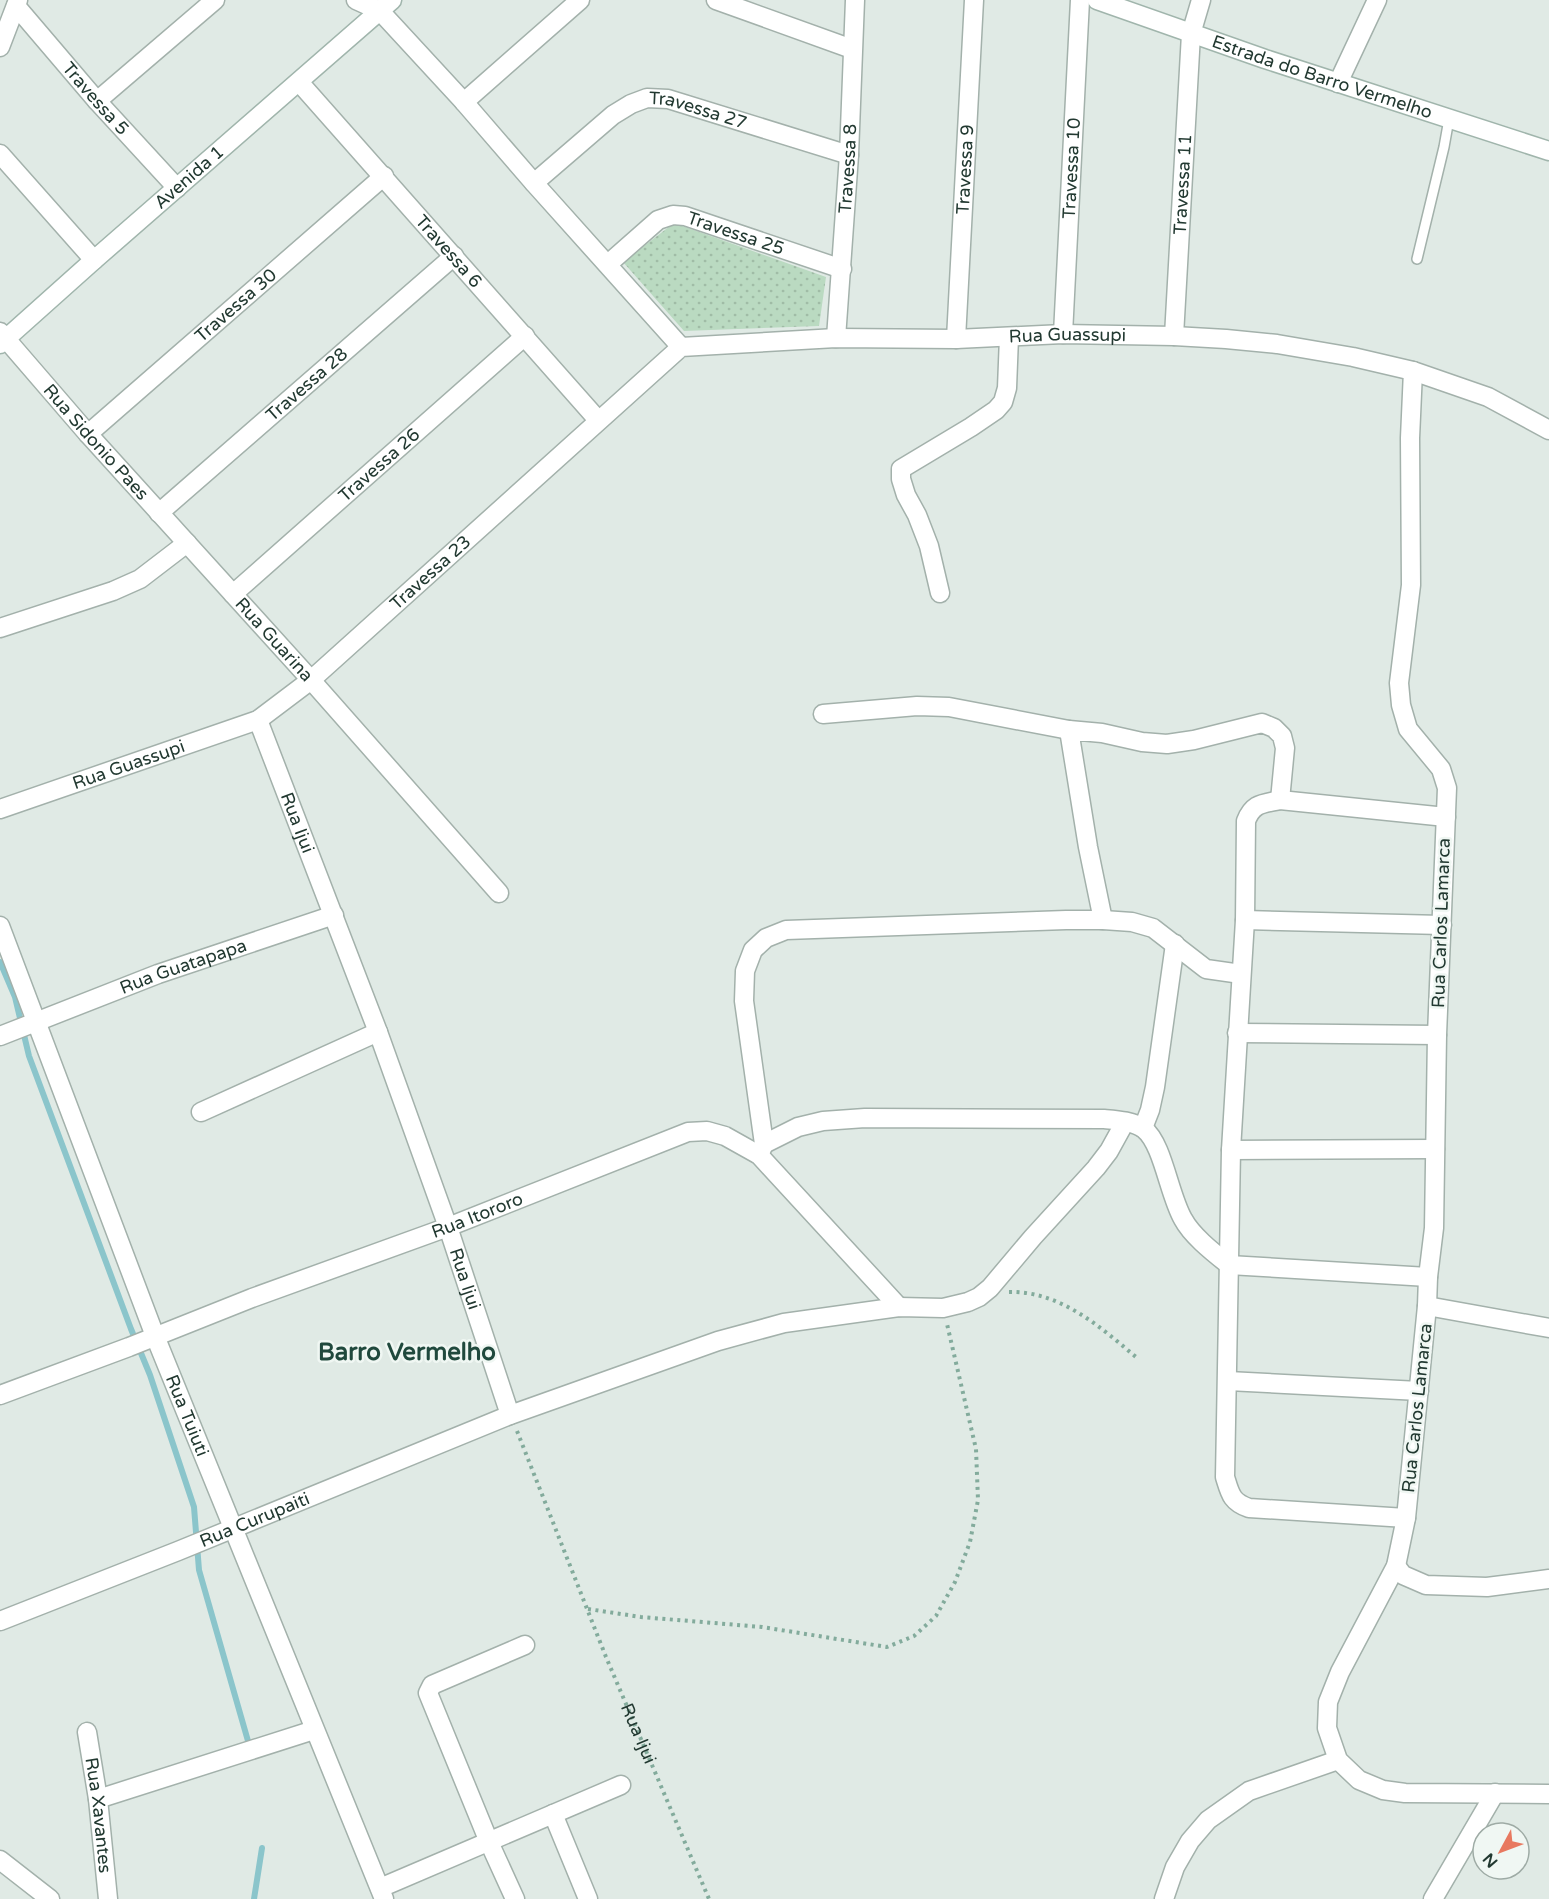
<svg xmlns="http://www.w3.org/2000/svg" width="1549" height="1899" viewBox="0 0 1549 1899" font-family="'Varela Round',sans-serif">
  <defs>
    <pattern id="grass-dots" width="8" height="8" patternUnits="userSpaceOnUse" patternTransform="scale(1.5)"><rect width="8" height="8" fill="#badac1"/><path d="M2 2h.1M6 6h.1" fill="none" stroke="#a0bca6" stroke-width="1.8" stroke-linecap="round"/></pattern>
  </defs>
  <rect width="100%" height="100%" fill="#e0eae5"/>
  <path fill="url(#grass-dots)" d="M674,223L826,277L819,326L684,331L623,262Z"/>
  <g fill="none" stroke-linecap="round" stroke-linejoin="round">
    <g stroke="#8bc5cb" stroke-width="6">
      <path d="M0,962L15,997L29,1056L131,1329L150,1375L194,1507L199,1570L248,1741"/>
      <path d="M254,1899L262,1848"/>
    </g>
    <g stroke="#a3b1ab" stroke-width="12">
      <path id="lane" d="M1417,259L1444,147L1449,119"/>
    </g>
    <g stroke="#a3b1ab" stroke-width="21">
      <g id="street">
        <path d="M356,0L380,11L464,102L534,183L681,347"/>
        <path d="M716,0L852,49"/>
        <path id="s2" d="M16,6L97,101L177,188"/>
        <path d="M0,47L18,0"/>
        <path id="s3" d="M299,82L598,420"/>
        <path d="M1338,83L1377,0"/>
        <path d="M97,101L215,0"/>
        <path d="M464,102L580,0"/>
        <path d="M0,154L94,260"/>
        <path id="s4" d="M534,183L613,115L631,104L647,98L668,99L849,155"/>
        <path id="s5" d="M608,264L658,220L673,215L685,216L842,269"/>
        <path id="s6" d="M0,332L88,434L311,680L499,893"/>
        <path id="s7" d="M1063,334L1080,0"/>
        <path id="s8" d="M1174,336L1191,34L1201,0"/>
        <path id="s9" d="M836,338L849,155L855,0"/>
        <path id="s10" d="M956,339L974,0"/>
        <path d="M1413,371L1410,438L1411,585L1399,683L1401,705L1408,729L1441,769L1447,788L1437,1035L1434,1228L1428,1277L1427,1306L1406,1518L1396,1566L1340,1672L1328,1702L1327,1728L1338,1760L1359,1780L1383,1790L1405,1793L1549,1794"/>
        <path id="s11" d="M88,434L384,176"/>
        <path id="s12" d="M159,513L454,256"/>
        <path d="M940,593L929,546L917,515L906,495L901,479V469L971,427L996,410L1003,402L1007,388L1009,337"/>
        <path id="s13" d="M233,594L525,336"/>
        <path d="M0,628L113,591L140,579L187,543"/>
        <path d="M823,714L917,706L949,707L1069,730"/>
        <path id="s14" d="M258,720L378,1032L448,1227L510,1415"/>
        <path id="s15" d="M0,809L258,720L311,680L681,347L836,338L956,339L1063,334L1174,336L1226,339L1277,344L1353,357L1413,371L1488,397L1549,430"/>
        <path d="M1103,920L1132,922L1153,928L1206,969L1241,974"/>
        <path d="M1245,920L1442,925"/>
        <path id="s16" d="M0,926L155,1336L384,1899"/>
        <path d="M1237,1033L1437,1035"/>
        <path id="s17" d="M0,1036L158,974L334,915"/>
        <path d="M201,1112L378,1032"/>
        <path d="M1143,1128L1150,1110L1155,1087L1175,944"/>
        <path d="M764,1144L798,1127L823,1121L865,1118L1104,1119C1116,1120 1134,1121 1144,1129C1163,1144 1169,1195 1183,1219C1192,1236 1214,1253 1229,1265L1428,1277"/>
        <path d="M1231,1150L1435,1149"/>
        <path d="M759,1155L764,1144L744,1001L745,971L753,950L766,938L786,930L1066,920H1103L1088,847L1069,730L1102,733L1142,742L1167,744L1194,740L1262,723L1274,728L1282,736L1285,748L1280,800"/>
        <path d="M1427,1306L1549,1328"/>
        <path d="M1228,1381L1419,1391"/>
        <path id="s18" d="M0,1395L129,1347L252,1298L448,1227L688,1132L707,1131L725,1136L759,1155L899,1307"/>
        <path d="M1406,1518L1249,1508C1231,1502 1230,1493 1225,1477L1231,1150L1245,920L1246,821C1253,803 1262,804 1280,800L1446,817"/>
        <path d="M1396,1566L1403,1575L1426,1585L1487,1587L1549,1579"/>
        <path id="s19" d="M0,1621L178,1551L510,1415L718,1341L784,1323L899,1307L943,1308L968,1302L979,1297L990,1288L1033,1237L1096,1168L1109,1151L1125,1122"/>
        <path id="s20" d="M87,1732L98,1799L108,1899"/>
        <path d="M98,1799L314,1730"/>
        <path d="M553,1814L588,1899"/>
        <path d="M0,1860L50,1899"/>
        <path d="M380,1888L621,1785"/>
        <path d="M515,1899L489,1842L428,1693L432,1685L525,1645"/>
        <path d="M1164,1899L1175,1867L1190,1841L1208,1820L1249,1791L1338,1760"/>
        <path d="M1433,1899L1495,1793"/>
      </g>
    </g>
    <g stroke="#a0b5ac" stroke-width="21">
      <g id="secondary">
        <path id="s21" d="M1097,0L1265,59L1549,151"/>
        <path id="s22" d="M0,344L94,260L392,0"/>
      </g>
    </g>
    <g stroke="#83ab9c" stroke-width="4" stroke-dasharray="3 4.5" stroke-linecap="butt">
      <path d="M1009,1292C1060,1291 1099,1326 1136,1357"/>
      <path id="s1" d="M517,1431L606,1657L709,1899"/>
      <path d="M588,1609L641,1617L762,1627L887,1647L914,1636L936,1616L955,1582L970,1542L978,1500L976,1449L947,1324"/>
    </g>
    <use href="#lane" stroke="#fff" stroke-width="9"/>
    <use href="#street" stroke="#fff" stroke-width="18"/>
    <use href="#secondary" stroke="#fff" stroke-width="18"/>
  </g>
  <g text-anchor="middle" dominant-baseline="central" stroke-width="5" stroke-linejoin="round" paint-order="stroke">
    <g font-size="18" fill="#223931" stroke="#f0f7f3">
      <text stroke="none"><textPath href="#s21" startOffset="238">Estrada do Barro Vermelho</textPath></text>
      <text stroke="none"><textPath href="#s2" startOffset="122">Travessa 5</textPath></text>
      <text stroke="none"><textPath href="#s4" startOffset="195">Travessa 27</textPath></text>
      <text stroke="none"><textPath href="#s7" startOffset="166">Travessa 10</textPath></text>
      <text stroke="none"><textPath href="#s9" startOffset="170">Travessa 8</textPath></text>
      <text stroke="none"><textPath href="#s10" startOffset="170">Travessa 9</textPath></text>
      <text stroke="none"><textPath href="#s22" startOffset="252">Avenida 1</textPath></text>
      <text stroke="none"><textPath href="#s8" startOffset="152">Travessa 11</textPath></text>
      <text stroke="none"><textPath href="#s5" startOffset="148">Travessa 25</textPath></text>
      <text stroke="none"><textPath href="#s3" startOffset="226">Travessa 6</textPath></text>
      <text stroke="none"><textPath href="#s11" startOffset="196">Travessa 30</textPath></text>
      <text stroke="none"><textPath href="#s15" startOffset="1224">Rua Guassupi</textPath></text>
      <text stroke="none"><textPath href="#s12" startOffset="196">Travessa 28</textPath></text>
      <text stroke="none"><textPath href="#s6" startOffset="146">Rua Sidonio Paes</textPath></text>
      <text stroke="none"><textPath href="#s13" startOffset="195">Travessa 26</textPath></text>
      <text stroke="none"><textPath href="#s15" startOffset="500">Travessa 23</textPath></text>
      <text stroke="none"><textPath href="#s6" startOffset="412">Rua Guarina</textPath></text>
      <text stroke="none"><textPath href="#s15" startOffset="136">Rua Guassupi</textPath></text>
      <text stroke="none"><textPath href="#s14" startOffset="110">Rua Ijui</textPath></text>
      <text transform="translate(1441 923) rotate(-88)">Rua Carlos Lamarca</text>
      <text stroke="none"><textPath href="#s17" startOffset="196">Rua Guatapapa</textPath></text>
      <text stroke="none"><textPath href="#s18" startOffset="510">Rua Itororo</textPath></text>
      <text stroke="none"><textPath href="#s14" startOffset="596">Rua Ijui</textPath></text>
      <text transform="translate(1417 1408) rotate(-84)">Rua Carlos Lamarca</text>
      <text stroke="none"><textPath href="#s16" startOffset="524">Rua Tuiuti</textPath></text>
      <text stroke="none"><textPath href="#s19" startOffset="274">Rua Curupaiti</textPath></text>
      <text stroke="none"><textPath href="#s1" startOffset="326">Rua Ijui</textPath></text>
      <text stroke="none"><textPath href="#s20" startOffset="84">Rua Xavantes</textPath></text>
    </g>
    <g font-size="24" font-weight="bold" fill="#20493d" stroke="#f0f7f3">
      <text x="407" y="1352">Barro Vermelho</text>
    </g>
  </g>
  <g transform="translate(1501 1851) rotate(229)"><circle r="28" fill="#f0f7f3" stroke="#9eaba5" stroke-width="1.5"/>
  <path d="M0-4.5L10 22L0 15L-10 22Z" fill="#e87960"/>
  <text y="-9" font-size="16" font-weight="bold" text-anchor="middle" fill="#223931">N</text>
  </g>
</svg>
